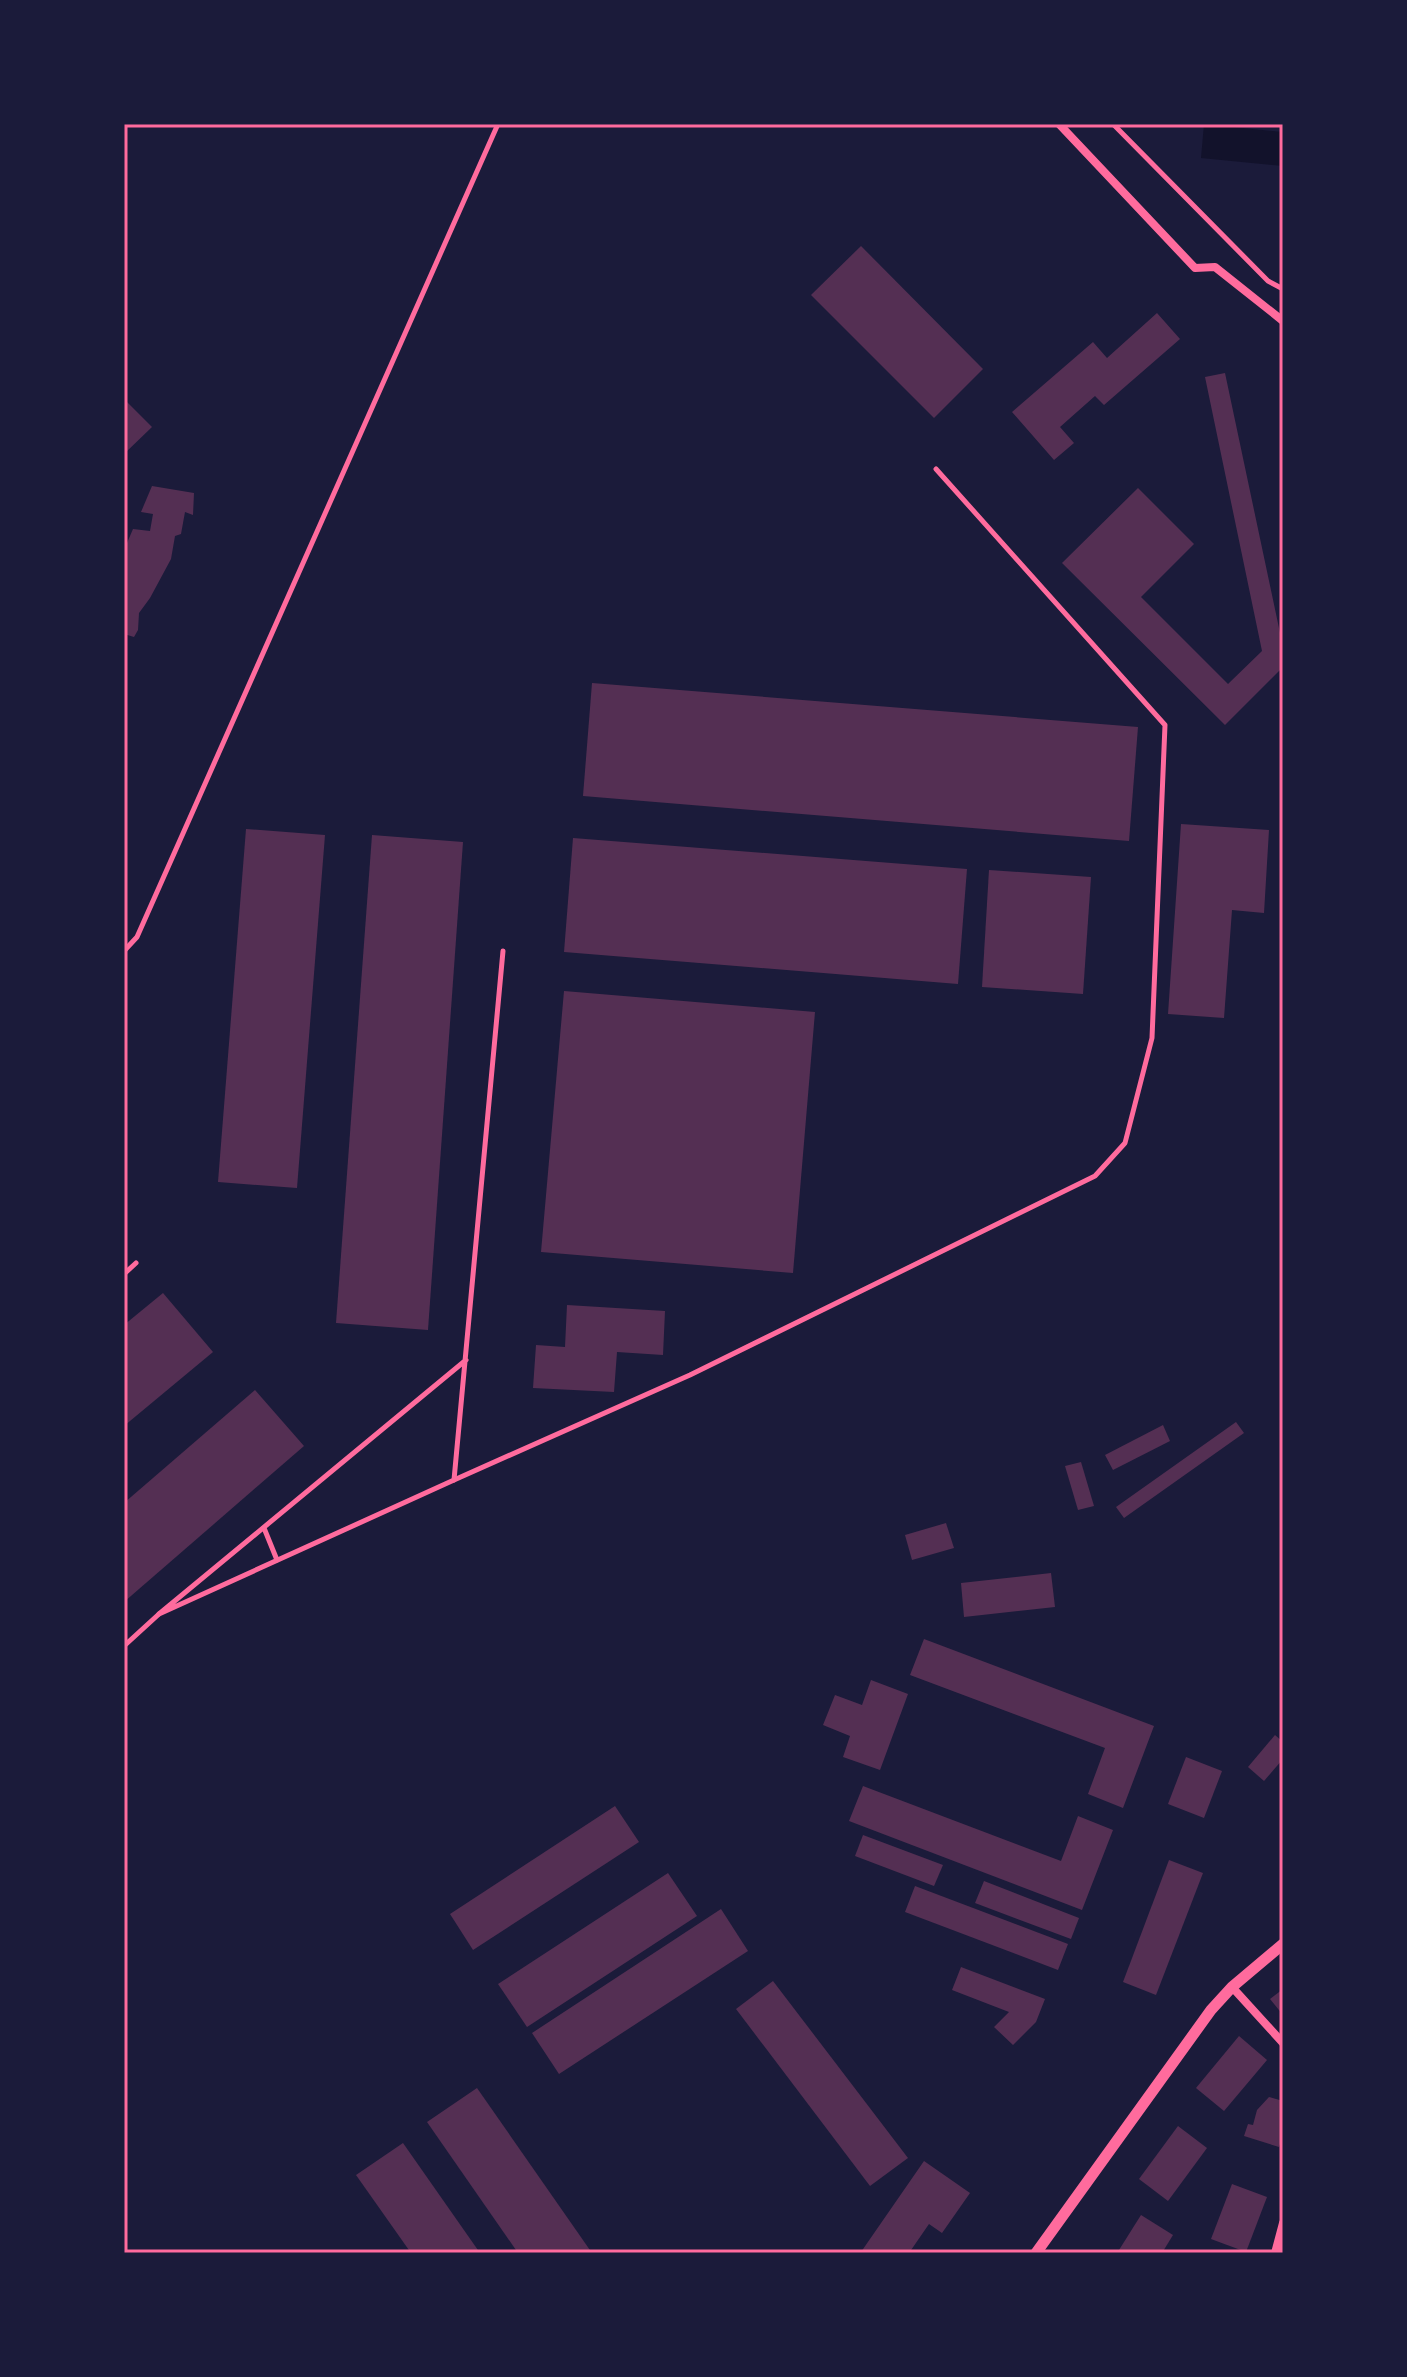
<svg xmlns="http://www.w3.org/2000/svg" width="1407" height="2377" viewBox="0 0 1407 2377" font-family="'Roboto Condensed',sans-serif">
  <rect width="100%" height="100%" fill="#1b1b3a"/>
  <path fill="#12122b" d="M1204,124L1283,132V166L1201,158Z"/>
  <g fill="#542f53">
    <path d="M861,246L983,369L934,418L811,295Z"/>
    <path d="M1157,313L1180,339L1104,405L1095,396L1060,427L1074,443L1054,460L1012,412L1093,342L1107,358Z"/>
    <path d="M1225,373L1283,647V667L1225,725L1062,563L1138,488L1194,544L1141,597L1228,684L1262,651L1205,377Z"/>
    <path d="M124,399L152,427L124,454Z"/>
    <path d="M152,486L194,493L193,515L185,512L181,534L175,536L171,559L150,598L139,613L138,630L134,637L124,634V550L133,529L150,531L153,514L141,512Z"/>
    <path d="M592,683L1138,727L1129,841L583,796Z"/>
    <path d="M1181,824L1269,830L1264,913L1232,910L1224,1018L1168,1014Z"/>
    <path d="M246,829L325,835L297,1188L218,1182Z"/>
    <path d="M372,835L463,842L428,1330L336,1323Z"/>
    <path d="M573,838L967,869L958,984L564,952Z"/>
    <path d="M989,870L1091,877L1083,994L982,987Z"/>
    <path d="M564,991L815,1012L793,1273L541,1252Z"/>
    <path d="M163,1293L213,1352L124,1426V1325Z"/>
    <path d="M567,1305L665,1311L663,1355L617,1352L614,1392L533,1388L536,1345L565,1347Z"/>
    <path d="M255,1390L304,1446L124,1602V1503Z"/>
    <path d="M1236,1422L1244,1433L1124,1518L1116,1507Z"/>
    <path d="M1163,1425L1170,1441L1113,1470L1105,1455Z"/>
    <path d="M1081,1462L1094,1506L1078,1510L1065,1466Z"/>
    <path d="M946,1523L954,1548L912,1560L905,1535Z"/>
    <path d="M1051,1573L1055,1607L964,1617L961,1583Z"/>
    <path d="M924,1639L1154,1726L1123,1808L1088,1794L1105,1748L910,1675Z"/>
    <path d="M871,1680L908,1694L880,1770L843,1757L850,1736L823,1725L835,1695L862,1705Z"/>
    <path d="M1275,1735L1283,1742V1759L1264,1781L1248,1767Z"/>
    <path d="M1186,1757L1222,1771L1204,1818L1168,1804Z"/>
    <path d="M863,1786L1061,1861L1078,1816L1113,1830L1082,1910L849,1821Z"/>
    <path d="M615,1806L639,1842L473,1950L450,1914Z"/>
    <path d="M863,1835L943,1865L934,1886L855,1856Z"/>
    <path d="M1169,1860L1203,1873L1156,1995L1123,1982Z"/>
    <path d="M668,1873L697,1916L527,2027L498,1984Z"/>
    <path d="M984,1881L1079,1918L1071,1939L975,1903Z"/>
    <path d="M915,1886L1068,1944L1058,1970L905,1912Z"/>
    <path d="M721,1909L748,1951L559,2074L532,2033Z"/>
    <path d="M961,1967L1045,1999L1036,2022L1013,2045L994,2027L1009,2012L952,1990Z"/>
    <path d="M773,1981L908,2158L870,2186L736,2009Z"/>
    <path d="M1283,1989V2015L1270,1999Z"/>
    <path d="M1239,2036L1267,2060L1224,2111L1196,2088Z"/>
    <path d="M477,2088L592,2253H518L427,2122Z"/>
    <path d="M1269,2097L1283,2101V2135L1279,2147L1244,2136L1248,2124L1253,2125L1257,2110Z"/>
    <path d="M1178,2126L1207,2148L1168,2201L1139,2179Z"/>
    <path d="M403,2143L480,2253H411L356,2175Z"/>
    <path d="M924,2161L970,2193L942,2233L929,2224L909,2253H863L861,2252Z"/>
    <path d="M1232,2184L1267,2197L1246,2252L1211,2239Z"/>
    <path d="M1141,2215L1173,2235L1162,2253H1124L1119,2250Z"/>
  </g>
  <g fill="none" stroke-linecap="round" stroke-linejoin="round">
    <g stroke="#ff6b9d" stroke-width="5">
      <path d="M1113,124L1268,281L1283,289"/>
      <path d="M124,951L137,937L498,124"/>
      <path d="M124,1274L136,1263"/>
      <path d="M466,1360L159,1614L454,1480L503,951"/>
      <path d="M454,1480L690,1375L1095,1176L1125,1143L1152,1038L1165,725L936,469"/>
      <path d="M264,1528L277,1560"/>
      <path d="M124,1646L159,1614"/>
    </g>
    <g stroke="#ff6b9d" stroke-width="8">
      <path d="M1059,124L1195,268L1215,267L1283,321"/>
      <path d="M1232,1987L1283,2043"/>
      <path d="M1275,2253L1283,2223"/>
    </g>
    <path stroke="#ff6b9d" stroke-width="11" d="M1036,2253L1211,2010L1232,1987L1283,1944"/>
  </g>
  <rect width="1407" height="2377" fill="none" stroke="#1b1b3a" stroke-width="252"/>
  <rect x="126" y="126" width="1155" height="2125" fill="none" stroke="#ff6b9d" stroke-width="3"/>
</svg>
